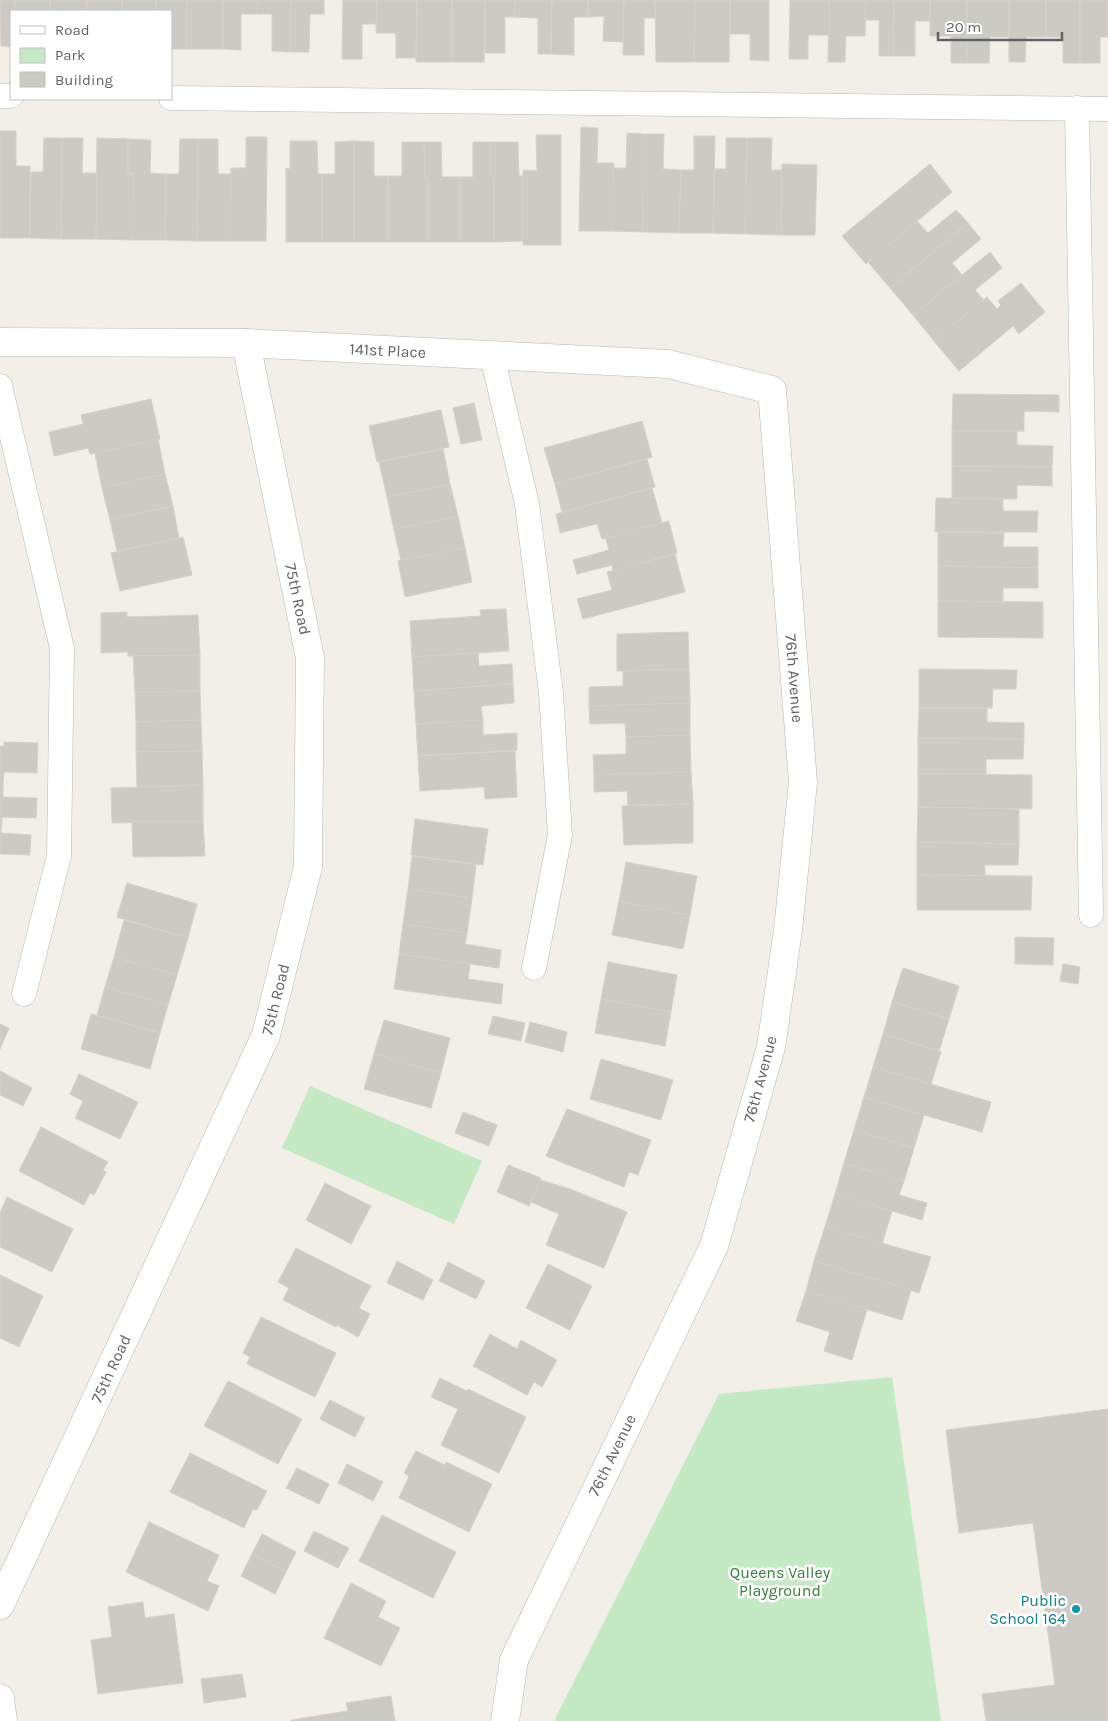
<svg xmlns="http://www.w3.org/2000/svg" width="1108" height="1721" viewBox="0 0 1108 1721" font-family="Karla,sans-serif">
  <rect width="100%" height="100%" fill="#f1efe8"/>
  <g fill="#c5e8c5">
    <path d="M310,1086L482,1161L454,1224L282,1148Z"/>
    <path d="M892,1377L941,1721H554L719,1394Z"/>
  </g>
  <g fill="#cccac5" stroke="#d6d1c6">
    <path d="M0,0H15V11H18H11V47L1,46Z"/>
    <rect x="15" y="0" width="35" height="11"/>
    <rect x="50" y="0" width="37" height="11"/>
    <rect x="87" y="0" width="35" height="11"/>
    <rect x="122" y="0" width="34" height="11"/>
    <path d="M156,0H187V49H171V11H156Z"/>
    <rect x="187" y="0" width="36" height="49"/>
    <path d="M223,0H258L257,14H241V50L223,49Z"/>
    <path d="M258,0H291V52L272,51V14H257Z"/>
    <path d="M291,0H324V14H310L309,52H291Z"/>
    <path d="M343,0H377L376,24H362V59H342Z"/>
    <path d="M377,0H417L416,58H396V33H376Z"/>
    <path d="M417,0H452V62H416Z"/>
    <path d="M452,0H485L484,62H452Z"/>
    <path d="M485,0H515V17H505V53H485Z"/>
    <path d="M515,0H552L551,54H538V18L515,17Z"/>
    <path d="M552,0H588V17H574V55L551,54Z"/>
    <path d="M588,0H624V42L603,41L604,16L588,17Z"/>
    <path d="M624,0H655V18H644V55H623Z"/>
    <path d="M655,0H695L694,62H656Z"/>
    <path d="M695,0H730L729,62H694Z"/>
    <path d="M730,0H769V61L750,60V34H730Z"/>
    <path d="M790,0H829V35H808V59H789Z"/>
    <path d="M829,0H866L865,36H846L845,62H828Z"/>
    <path d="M866,0H894L893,56H879V20H865Z"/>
    <path d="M894,0H930V21H915V56H893Z"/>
    <path d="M930,0H967V63H951V36H930Z"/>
    <path d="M967,0H1009V37H990L989,63H967Z"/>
    <path d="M1009,0H1046V37H1026L1025,62H1009Z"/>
    <path d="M1046,0H1080V63H1063V37H1046Z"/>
    <path d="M1080,0H1108V37H1100V63H1080Z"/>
    <path d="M581,127L598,128L597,163H614L612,231H579Z"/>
    <path d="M0,131H16V166H30V238H0Z"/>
    <path d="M627,133L644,134L643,232L612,231L613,168H626Z"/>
    <path d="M644,134H664L663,169L681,170L679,233L643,232Z"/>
    <path d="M536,135H561V245H523V170L537,171Z"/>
    <path d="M694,136H715L713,233H679L681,170H694Z"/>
    <path d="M246,137H267L266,241H230L231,168H246Z"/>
    <path d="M44,138H62L61,239L30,238L31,172H43Z"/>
    <path d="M62,138H83L82,173H97L96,239H61Z"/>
    <path d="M97,138L128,139V173H133L132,240L96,239Z"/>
    <path d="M726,138H747L745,234L713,233L715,169H726Z"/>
    <path d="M747,138H772L771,170H782L781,235L745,234Z"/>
    <path d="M128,139L151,140L150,173L166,174L165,240H132L133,173H128Z"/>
    <path d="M180,139H198L197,241L165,240L166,174H179Z"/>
    <path d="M198,139H218V174H231L230,241H197Z"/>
    <path d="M290,141H317L318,174H322V242H286V168L290,169Z"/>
    <path d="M354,141V242H322V174H335V142Z"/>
    <path d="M354,141L374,142V176H388V242H354Z"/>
    <path d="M402,142H424L425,177H428V242H388V176H402Z"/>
    <path d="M424,142H441L442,177H460V242H428V177H425Z"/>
    <path d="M473,142H491V176H494V242H460V177H473Z"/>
    <path d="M491,142H518L519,176H523V241L494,242V176H491Z"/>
    <path d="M782,164L817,165L815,235H781Z"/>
    <path d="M930,164L952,192L866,264L842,236Z"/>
    <path d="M956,210L968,223L890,288L868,262L917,221L928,233Z"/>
    <path d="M968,223L981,239L952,263L962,275L913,315L890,288Z"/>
    <path d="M990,252L1002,268L975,290L984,300L934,341L913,315Z"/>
    <path d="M1021,283L1045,312L1019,334L1013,326L959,371L934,341L987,297L997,309L1001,305L998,301Z"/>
    <path d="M953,394L1059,395V412L1024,411V431H952Z"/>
    <path d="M151,399L160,439L90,454L88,448L54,456L49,432L83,424L81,415Z"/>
    <path d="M474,403L482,440L461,444L453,408Z"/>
    <path d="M441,410L449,447L377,462L369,426Z"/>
    <path d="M642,421L652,457L555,484L544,448Z"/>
    <path d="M952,431H1017V445L1053,446L1052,467L952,466Z"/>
    <path d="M158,439L165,474L102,488L95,453Z"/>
    <path d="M443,449L450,484L387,497L379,462Z"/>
    <path d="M647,459L655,487L562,512L555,484Z"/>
    <path d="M952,466L1052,467V486L1017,485V499L952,498Z"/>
    <path d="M165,474L173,506L110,520L102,488Z"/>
    <path d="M450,484L458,516L394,530L387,497Z"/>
    <path d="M652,488L662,523L602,539L597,524L560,533L556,514Z"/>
    <path d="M936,498L1003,499V511H1038L1037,532H935Z"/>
    <path d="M173,506L179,538L117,551L110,520Z"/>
    <path d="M458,516L465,548L401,561L394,530Z"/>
    <path d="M669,521L677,553L613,571L612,565L577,574L573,560L609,550L606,538Z"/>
    <path d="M938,532L1004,533L1003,547H1038V568L938,566Z"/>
    <path d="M183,537L192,575L120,591L111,553Z"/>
    <path d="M465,548L472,582L405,597L398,561Z"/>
    <path d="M675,554L685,592L583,619L577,599L612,590L607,572Z"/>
    <path d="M938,566L1038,568V588H1003V602L938,601Z"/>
    <path d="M938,601L1043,602V638L938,637Z"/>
    <path d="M506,609L509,651L412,657L410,621L481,616L480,610Z"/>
    <path d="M127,612V617L198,615L200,655L128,656V652L101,653V613Z"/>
    <path d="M688,632L689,669L617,671V634Z"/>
    <path d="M478,653L479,666L512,664L513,684L414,691L412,657Z"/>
    <path d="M200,655V691L135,692L133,656Z"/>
    <path d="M689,669L690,703L589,706V687L623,686V671Z"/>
    <path d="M919,669L1017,670L1016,689H993L992,708H919Z"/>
    <path d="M513,684L514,703L481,706L483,720L416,724L414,691Z"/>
    <path d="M200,691L201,720L136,722L135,692Z"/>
    <path d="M690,703V735L626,737L625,723L590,724L589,706Z"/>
    <path d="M919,708H987V722L1024,723V739L918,738Z"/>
    <path d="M201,720L202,751L136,752V722Z"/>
    <path d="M483,720V735L517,733V750L418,756L416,724Z"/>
    <path d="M690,735L691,772L594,775L593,755L626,754V737Z"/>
    <path d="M918,738L1024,739L1023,759H986V774H918Z"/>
    <path d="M4,742L38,743L37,773L4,772L3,783H0V746H4Z"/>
    <path d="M202,751L203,785L137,787L136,752Z"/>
    <path d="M515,751L517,797L485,799L484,787L420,791L418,756Z"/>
    <path d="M691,772L693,804L628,805L627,791L594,792V775Z"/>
    <path d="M918,774L1032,775V809L918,807Z"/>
    <path d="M0,783H3V797L37,798L36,818L2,817V820H0Z"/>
    <path d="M203,785V821L112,823L111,788Z"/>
    <path d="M693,804V843L624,845L622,806Z"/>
    <path d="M918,807L1019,809V844L917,842Z"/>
    <path d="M415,819L488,829L483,865L411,855Z"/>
    <path d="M0,820H2L1,833L31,835L30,855L0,854Z"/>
    <path d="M203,821L205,856L133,857L132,822Z"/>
    <path d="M917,842L1019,844L1018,865H985V876L917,875Z"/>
    <path d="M412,856L476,865L472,898L408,889Z"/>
    <path d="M626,862L697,876L690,915L619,901Z"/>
    <path d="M917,875L1032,876L1031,910H917Z"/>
    <path d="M127,883L197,904L188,938L117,917Z"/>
    <path d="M408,889L472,898L467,933L403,924Z"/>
    <path d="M619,901L690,915L683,949L612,935Z"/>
    <path d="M124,920L188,938L177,975L114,957Z"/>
    <path d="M403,924L467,933L465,944L501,950L499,968L399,954Z"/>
    <path d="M1015,937L1054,938L1053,965L1015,964Z"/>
    <path d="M399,954L470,964L468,979L503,984L501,1004L394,989Z"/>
    <path d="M114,957L177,975L168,1005L105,987Z"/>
    <path d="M608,962L677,975L671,1012L601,999Z"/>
    <path d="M1063,964L1080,967L1078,984L1060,981Z"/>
    <path d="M903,968L959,986L949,1019L892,1002Z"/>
    <path d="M105,987L168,1005L160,1033L97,1015Z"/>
    <path d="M601,999L671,1012L665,1046L595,1033Z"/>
    <path d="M892,1002L949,1019L939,1051L883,1034Z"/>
    <path d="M91,1014L160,1033L150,1069L81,1049Z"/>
    <path d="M493,1016L525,1023L521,1041L488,1034Z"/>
    <path d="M384,1020L450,1038L441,1073L374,1054Z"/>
    <path d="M530,1022L567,1032L563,1052L525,1042Z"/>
    <path d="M0,1024L9,1028L0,1049Z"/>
    <path d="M883,1034L941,1052L931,1084L873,1067Z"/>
    <path d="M374,1054L441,1073L431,1108L364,1089Z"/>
    <path d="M601,1059L673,1080L661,1120L590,1099Z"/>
    <path d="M873,1067L991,1102L982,1132L864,1097Z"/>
    <path d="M0,1071L32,1088L23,1106L0,1095Z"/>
    <path d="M79,1074L138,1102L120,1139L75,1118L83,1101L70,1094Z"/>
    <path d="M864,1097L924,1115L914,1148L854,1130Z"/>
    <path d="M567,1109L651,1140L638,1175L629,1172L624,1187L546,1156Z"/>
    <path d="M463,1112L497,1125L489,1146L455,1133Z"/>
    <path d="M41,1127L108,1162L103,1170L106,1172L94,1195L90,1193L84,1205L19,1171Z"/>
    <path d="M854,1130L914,1148L904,1181L844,1163Z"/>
    <path d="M844,1163L904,1181L899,1195L927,1203L922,1220L835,1194Z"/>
    <path d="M508,1165L541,1178L529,1206L497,1192Z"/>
    <path d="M540,1180L570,1189L627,1212L604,1268L546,1245L559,1214L531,1202Z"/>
    <path d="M325,1183L371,1206L351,1244L306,1220Z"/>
    <path d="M835,1194L892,1211L882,1244L825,1227Z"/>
    <path d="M7,1197L73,1229L52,1272L0,1247V1213Z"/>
    <path d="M825,1227L931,1257L919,1293L814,1261Z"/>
    <path d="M296,1248L371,1286L359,1308L370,1314L358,1337L337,1325L336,1327L283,1300L289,1288L278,1282Z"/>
    <path d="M397,1261L433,1280L423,1300L387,1283Z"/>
    <path d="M814,1261L911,1290L902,1320L806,1291Z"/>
    <path d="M448,1262L485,1281L476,1299L439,1281Z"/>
    <path d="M548,1264L592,1286L570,1330L526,1308Z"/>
    <path d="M0,1275L43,1296L19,1347L0,1338Z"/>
    <path d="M806,1291L867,1309L852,1360L824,1351L830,1332L796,1321Z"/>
    <path d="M261,1317L336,1353L315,1397L247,1364L250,1357L243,1353Z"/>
    <path d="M490,1334L517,1349L521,1340L557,1360L542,1387L534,1382L527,1395L473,1366Z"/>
    <path d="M440,1378L467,1391L468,1389L526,1417L499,1473L441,1445L458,1409L431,1397Z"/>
    <path d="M228,1381L302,1419L278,1464L204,1426Z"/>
    <path d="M330,1400L365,1418L355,1437L320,1419Z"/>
    <path d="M1108,1409V1721H986L982,1694L1055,1685L1033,1523L959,1533L946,1430Z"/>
    <path d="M416,1451L445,1465L446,1462L492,1484L469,1532L399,1498L409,1476L404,1473Z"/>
    <path d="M190,1453L267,1491L257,1510L253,1509L244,1528L170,1492Z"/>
    <path d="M347,1464L383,1482L373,1501L338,1483Z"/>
    <path d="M297,1468L329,1484L319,1504L286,1488Z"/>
    <path d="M382,1515L456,1552L433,1598L359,1561Z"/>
    <path d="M149,1522L219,1555L207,1581L219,1586L208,1611L126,1572Z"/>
    <path d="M314,1531L349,1548L338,1568L304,1551Z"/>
    <path d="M262,1534L296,1552L286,1572L252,1554Z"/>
    <path d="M252,1554L286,1572L275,1594L241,1576Z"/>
    <path d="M351,1583L386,1601L378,1617L400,1628L381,1666L324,1638Z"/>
    <path d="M143,1602L145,1618L174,1614L183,1683L98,1694L91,1640L112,1637L108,1607Z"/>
    <path d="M242,1674L246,1697L204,1703L201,1679Z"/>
    <path d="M391,1696L395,1721H291V1720L348,1711L346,1703Z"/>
  </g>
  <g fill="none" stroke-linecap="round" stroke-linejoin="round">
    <g stroke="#b5b8bc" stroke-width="25">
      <g id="lane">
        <path d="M0,96H11"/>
        <path d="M171,98L1108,109"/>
        <path d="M1077,108L1091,915"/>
        <path d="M492,356L527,504L551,693L560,835L534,968"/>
        <path d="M0,386L62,648L59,856L24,994"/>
      </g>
    </g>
    <g stroke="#b5b8bc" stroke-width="29">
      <g id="street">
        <path id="s1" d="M0,342L246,343L668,364L772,390L803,782L788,930L771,1047L714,1246L514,1660L505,1721"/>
        <path id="s2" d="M0,1605L266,1035L308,867L310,658L246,343"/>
        <path d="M0,1698L3,1721"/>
      </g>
    </g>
    <use href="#lane" stroke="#fff" stroke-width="24"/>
    <use href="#street" stroke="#fff" stroke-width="28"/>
  </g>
  <circle fill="#0f9aa8" stroke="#fff" stroke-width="2" cx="1076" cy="1609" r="5"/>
  <g text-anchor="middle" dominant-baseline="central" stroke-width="5" stroke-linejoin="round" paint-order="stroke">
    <g font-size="16" fill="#5f6368" stroke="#fff">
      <text stroke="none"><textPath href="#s1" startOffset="388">141st Place</textPath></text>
      <text transform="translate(298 599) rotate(78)">75th Road</text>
      <text stroke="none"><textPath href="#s1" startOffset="1065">76th Avenue</textPath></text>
      <text stroke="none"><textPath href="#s2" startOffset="666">75th Road</textPath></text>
      <text transform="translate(760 1079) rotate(-75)">76th Avenue</text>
      <text stroke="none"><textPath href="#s2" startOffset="261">75th Road</textPath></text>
      <text transform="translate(612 1455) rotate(-64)">76th Avenue</text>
    </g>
    <g font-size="16" fill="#348238" stroke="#fff">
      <text x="780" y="1572">Queens Valley<tspan x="780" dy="18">Playground</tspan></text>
    </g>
    <g font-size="16" fill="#0d838f" stroke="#fff" text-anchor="end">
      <text x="1066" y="1600">Public<tspan x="1066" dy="18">School 164</tspan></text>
    </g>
  </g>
  <rect x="10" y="10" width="162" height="90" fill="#ffffff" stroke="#bfc1c3"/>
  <rect x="20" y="26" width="25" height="8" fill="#ffffff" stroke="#bfc1c3"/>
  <text x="55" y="35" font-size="15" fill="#5f6368">Road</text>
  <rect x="20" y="48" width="25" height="15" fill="#c5e8c5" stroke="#bfc1c3"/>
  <text x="55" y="60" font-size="15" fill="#5f6368">Park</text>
  <rect x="20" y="72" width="25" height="15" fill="#cccac5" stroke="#bfc1c3"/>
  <text x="55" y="85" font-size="15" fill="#5f6368">Building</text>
  <path d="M938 32v8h124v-8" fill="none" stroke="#5f6368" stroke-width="2.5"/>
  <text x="946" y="32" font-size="15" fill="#5f6368" stroke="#ffffff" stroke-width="4" paint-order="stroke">20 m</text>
</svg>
